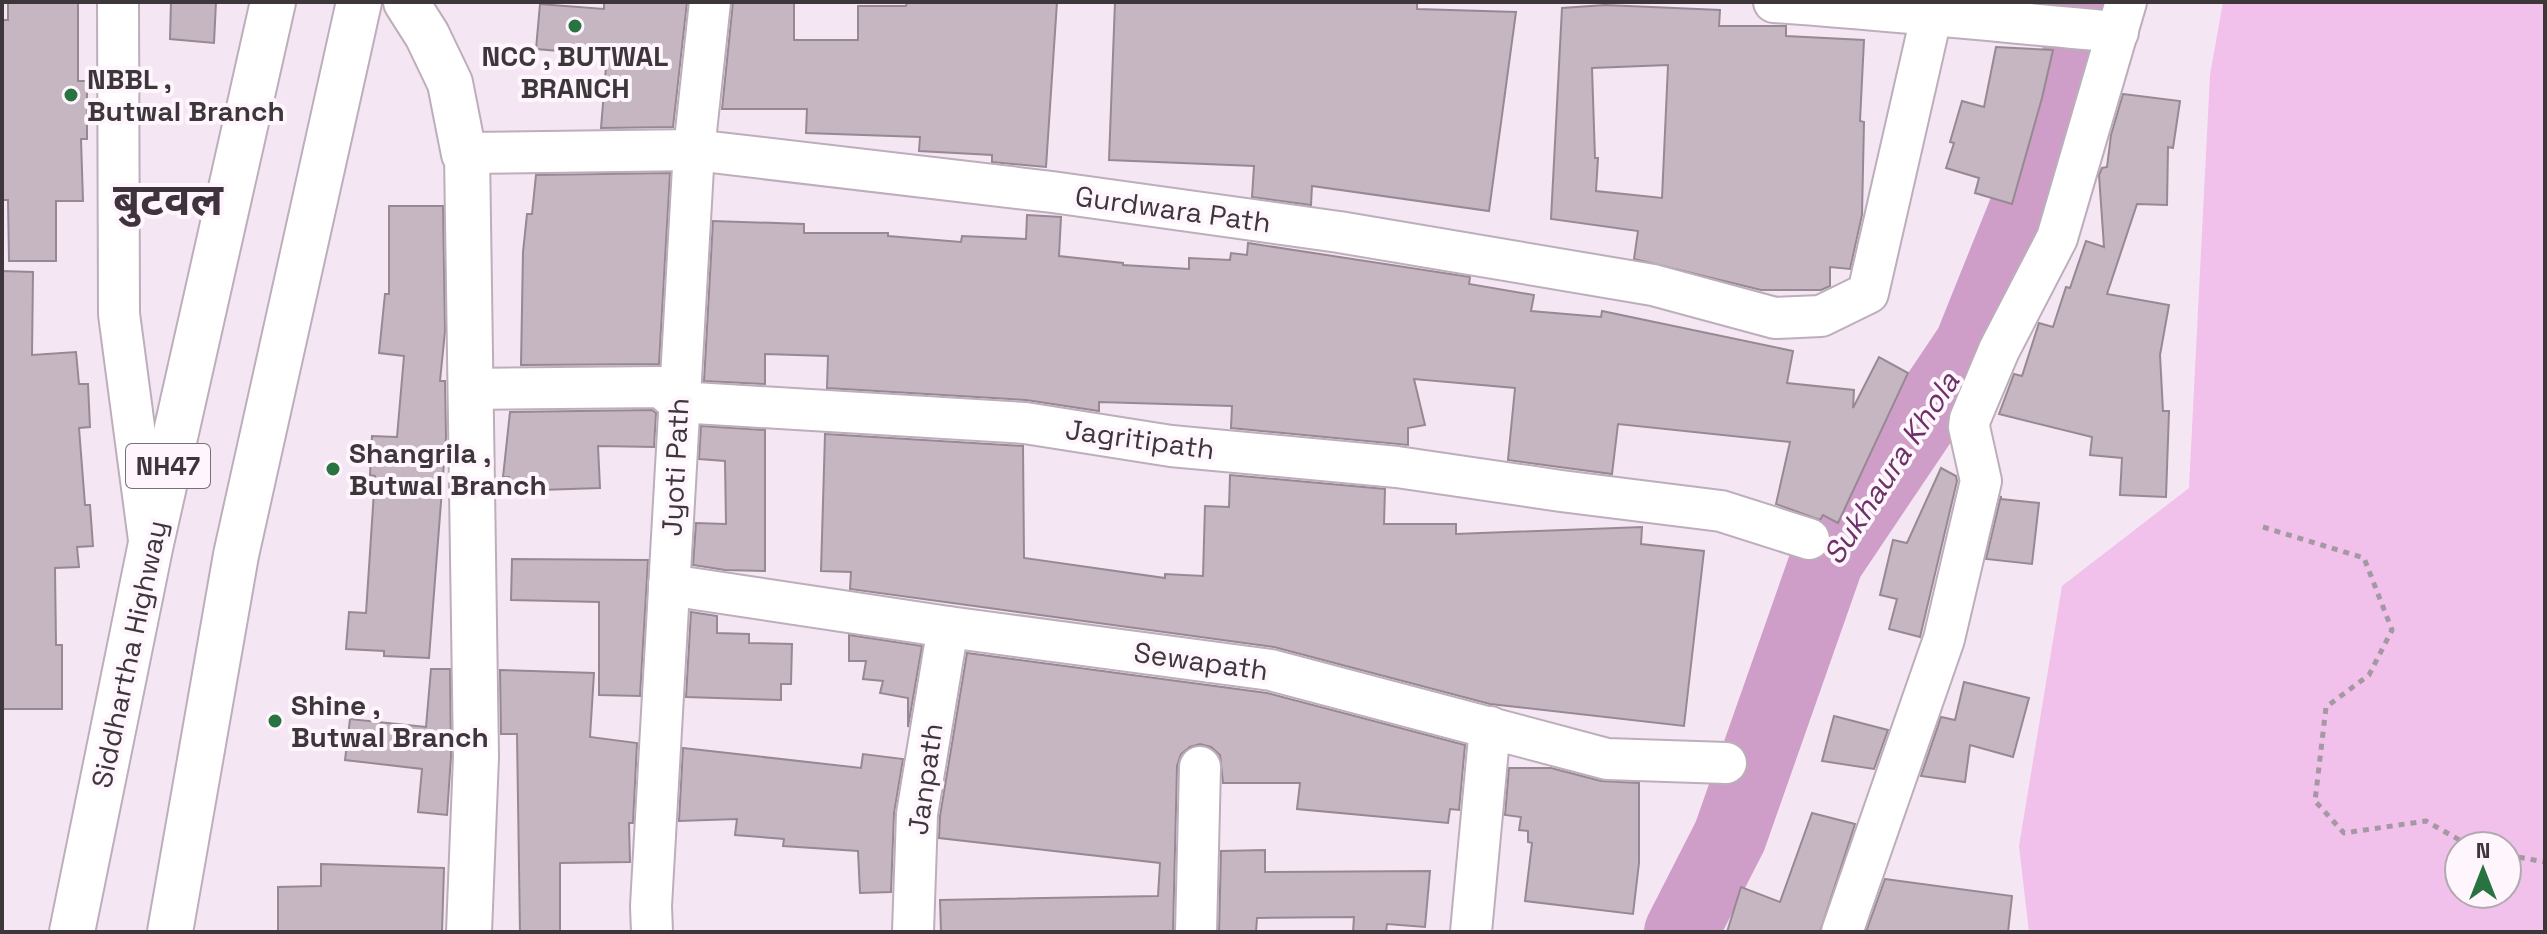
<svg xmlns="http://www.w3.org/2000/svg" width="2547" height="934" viewBox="0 0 2547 934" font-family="'Space Grotesk','Noto Sans Devanagari',sans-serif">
  <rect width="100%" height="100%" fill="#f5e6f3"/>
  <path fill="#f1c0eb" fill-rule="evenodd" d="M2223,2H2545V932H2029L2019,846L2062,586L2189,488L2210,75ZM2459,846H2507V894H2459Z"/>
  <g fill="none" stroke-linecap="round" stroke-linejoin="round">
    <path stroke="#ce9ec8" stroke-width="74" d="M1681,932L1730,836L1827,560L1971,346L2068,105L2090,2"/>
  </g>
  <g fill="#c5b6c2" stroke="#978994" stroke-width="2" fill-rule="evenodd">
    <path d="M8,2H78V81H87V139H81L83,201H56V261H9L8,200H2V20H8Z"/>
    <path d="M171,2H216L214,43L170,39Z"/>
    <path d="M604,2H687L673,127L601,128L607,55L536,49L540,4L604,9Z"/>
    <path d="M733,2H794V40H858V6H906L907,2H1057L1046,167L992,162V155L919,151L920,137L806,133L807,109H722Z"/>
    <path d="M1115,2H1417V9L1516,12L1489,211L1312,186L1311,205L1252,197L1254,166L1109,160Z"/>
    <path d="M1605,5L1720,10L1719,26H1786V36L1864,40L1860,121L1864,122L1862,215L1850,269L1830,267V286L1821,290H1761L1634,259L1638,231L1551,219L1562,8ZM1668,65L1662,198L1596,191L1598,158H1595L1592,68Z"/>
    <path d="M1996,47L2053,50L2042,98L2012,204L1975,193L1979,178L1946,168L1954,143L1950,142L1962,101L1984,107Z"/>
    <path d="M2123,94L2180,101L2173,148L2168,147L2167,205L2137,204L2107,294L2169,305L2160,355L2163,411H2169L2166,497L2120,495L2122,458L2090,455L2092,437L1999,414L2014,374L2022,376L2039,323L2053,327L2066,287L2070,288L2086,241L2104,247L2099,175L2102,168L2107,167L2111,135Z"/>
    <path d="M670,173L659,364L521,365L523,252L527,214H532L536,175Z"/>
    <path d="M389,206H443L445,331L440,381H445L446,437L429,658L384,656V651L346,649L349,612L366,613L375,476L370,475L372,436L397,437L404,356L379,353L385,294H389Z"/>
    <path d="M1027,215L1061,217L1059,256L1123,263V265L1189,269V258L1230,260L1231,253L1247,255L1248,243L1470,277L1469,284L1534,295L1531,311L1601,317L1602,311L1793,351L1787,383L1854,390L1853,408L1879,357L1908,373L1838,523L1823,515L1820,520L1776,504L1790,442L1618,424L1612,474L1508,460L1515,388L1414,379L1425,425L1408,428V445L1231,428L1232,406L1099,402V411L1026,400L827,388L828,356L765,354V384L704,381L713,221L804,224V233H888V236L961,242L962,236L1026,239Z"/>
    <path d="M2,271L33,272L32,355L76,352L79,384H88L90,427L79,428L85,505H90L93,546L77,547L79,567L55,568L56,645H62V709H2Z"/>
    <path d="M652,410L656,413L654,447L598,446L600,488L510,491L509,477H503L510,412Z"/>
    <path d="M701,426L765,430V571L725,570L693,565L696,523L726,524L725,461L699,459Z"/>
    <path d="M825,434L1023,446L1024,558L1165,578V574L1203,576L1205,506L1229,507L1230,475L1385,489L1384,524H1456V534L1642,527L1641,544L1704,551L1684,726L1490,704L1274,647L850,589L851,572L821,571Z"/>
    <path d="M1941,468L1956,476L1957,481L1920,637L1889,629L1897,599L1880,595L1893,540L1907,543Z"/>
    <path d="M2001,496V499L2039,503L2032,564L1986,559Z"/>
    <path d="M512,559L648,560L640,696L599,695V602L511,600Z"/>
    <path d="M691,612L717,616V633L749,634V643L792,644L791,684H781V700L686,697Z"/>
    <path d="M849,635L922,646L908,727V698L880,693L883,681L863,679L866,661H849Z"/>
    <path d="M967,653L1267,693L1465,745L1459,810L1450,809L1448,823L1297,809L1300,783H1223L1220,755L1211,747L1200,744L1190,747L1181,754L1177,766L1173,932H941L940,900L1158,896L1160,863L939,838L940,816Z"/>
    <path d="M431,669H450L451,757L447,815L418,812L422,769L345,760L350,719L426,727Z"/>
    <path d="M500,670L594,673L590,737L637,743L633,823H629L630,862L560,863V932H520L517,734H501Z"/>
    <path d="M1964,682L2029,698L2013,757L1970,745L1965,782L1921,776L1941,717L1955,720Z"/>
    <path d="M1834,716L1888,730L1874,769L1822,761Z"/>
    <path d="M683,748L861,768L863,754L903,759L894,813L891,892L860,893L858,851L783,846L784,839L735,835L737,819L679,821Z"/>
    <path d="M1509,768H1551L1601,781L1639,783V863L1633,914L1525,901L1532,843L1528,842V831L1519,830L1521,817L1505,815Z"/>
    <path d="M1812,813L1855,824L1820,932H1727L1741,887L1780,902Z"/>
    <path d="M1265,850V872L1430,871L1425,927L1387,924L1386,932H1353L1354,917L1257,918L1256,932H1219L1221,851Z"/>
    <path d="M321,864L444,868L442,932H278V887L321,886Z"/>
    <path d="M1885,879L2012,896L2008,932H1866Z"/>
  </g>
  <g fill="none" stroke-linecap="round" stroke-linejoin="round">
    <g stroke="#bdaebb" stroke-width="44">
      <g id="street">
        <path d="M118,2L119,314L149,540"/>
        <path d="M1774,2C1889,10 2003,22 2118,32"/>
        <path d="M467,153L694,150L1052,192L1339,232L1653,285L1775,318L1821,316L1868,293L1932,13"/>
        <path d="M470,389L661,387L678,402L1025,423L1171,446L1397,467L1561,491L1721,511L1809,539"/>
        <path d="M669,585L948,627L1271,670L1607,759L1726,763"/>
        <path d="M652,932L651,906L694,150L710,2"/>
        <path d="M913,932L917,814L948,627"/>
        <path d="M1196,932L1200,767"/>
        <path d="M1471,932L1490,727"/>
        <path d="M1842,932L1944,639L1981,481L1969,427L1970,419L1999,350L2057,238L2126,2"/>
      </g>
    </g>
    <g stroke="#bdaebb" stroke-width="48">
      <path id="secondary" d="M406,2L427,35L450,83L464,154L467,153L476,757L469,932"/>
    </g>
    <g stroke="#bdaebb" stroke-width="48">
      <g id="highway">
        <path d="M72,932L150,548L273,2"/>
        <path d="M170,932L236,555L359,2"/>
      </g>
    </g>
    <g stroke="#a499a2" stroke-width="5" stroke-dasharray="6 6" stroke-linecap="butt">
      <path d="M2263,527L2364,558L2392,630L2369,675L2326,707L2315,801L2344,833L2426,821L2470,846"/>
      <path d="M2507,855L2545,862"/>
    </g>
    <use href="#street" stroke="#fff" stroke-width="40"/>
    <use href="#secondary" stroke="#fff" stroke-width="44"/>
    <use href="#highway" stroke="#fff" stroke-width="44"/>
  </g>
  <g fill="#297340" stroke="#fff5fd" stroke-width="3">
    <circle cx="575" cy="26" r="8"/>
    <circle cx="71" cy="95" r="8"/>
    <circle cx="333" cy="469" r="8"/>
    <circle cx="275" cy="721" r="8"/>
  </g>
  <g text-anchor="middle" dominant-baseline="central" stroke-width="8" stroke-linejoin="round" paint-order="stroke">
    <rect fill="#fff5fd" stroke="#777076" stroke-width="2" x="126" y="444" width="84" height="44" rx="6"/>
    <g font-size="26" font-weight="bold" fill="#3d373c">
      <text x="168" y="466">NH47</text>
    </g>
    <g font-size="28" font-weight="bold" fill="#3d373c" stroke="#fff5fd" text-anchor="start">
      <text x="575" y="56" text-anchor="middle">NCC , BUTWAL<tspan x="575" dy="32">BRANCH</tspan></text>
      <text x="87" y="79">NBBL ,<tspan x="87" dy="32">Butwal Branch</tspan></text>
      <text x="349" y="453">Shangrila ,<tspan x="349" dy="32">Butwal Branch</tspan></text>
      <text x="291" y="705">Shine ,<tspan x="291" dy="32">Butwal Branch</tspan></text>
    </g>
    <g font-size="28" fill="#3d373c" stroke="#fff5fd">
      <text transform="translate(1173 209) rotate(8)">Gurdwara Path</text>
      <text transform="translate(1140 439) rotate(8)">Jagritipath</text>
      <text transform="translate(675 467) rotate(-87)">Jyoti Path</text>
      <text transform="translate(129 654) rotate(-78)">Siddhartha Highway</text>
      <text transform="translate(1201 661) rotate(8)">Sewapath</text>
      <text transform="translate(925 779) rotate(-82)">Janpath</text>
    </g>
    <g font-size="30" font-style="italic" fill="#6c3267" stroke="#fff5fd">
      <text transform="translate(1891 468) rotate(-57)">Sukhaura Khola</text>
    </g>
    <g font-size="44" font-weight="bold" fill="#3f343e" stroke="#fff5fd">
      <text x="168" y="200">बुटवल</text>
    </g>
  </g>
  <rect width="2547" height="934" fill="none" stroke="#3d373c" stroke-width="8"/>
  <g transform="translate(2483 870)"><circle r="38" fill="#fff5fd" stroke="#b1a9b0" stroke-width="2"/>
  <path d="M0-6L14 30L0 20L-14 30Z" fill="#297340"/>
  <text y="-12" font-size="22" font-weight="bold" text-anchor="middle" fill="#3d373c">N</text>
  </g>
</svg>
